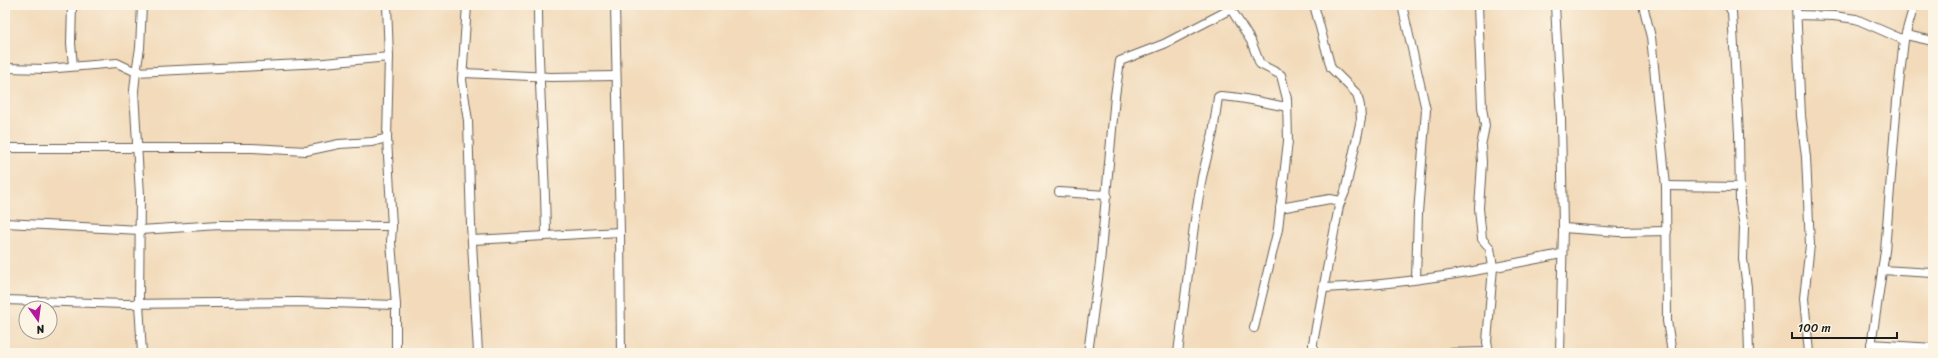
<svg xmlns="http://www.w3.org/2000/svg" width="1938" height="358" viewBox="0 0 1938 358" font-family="Sriracha,sans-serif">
  <rect width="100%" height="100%" fill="#fcf5e5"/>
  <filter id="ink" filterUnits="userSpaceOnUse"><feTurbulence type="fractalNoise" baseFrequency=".025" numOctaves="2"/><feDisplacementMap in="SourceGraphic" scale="8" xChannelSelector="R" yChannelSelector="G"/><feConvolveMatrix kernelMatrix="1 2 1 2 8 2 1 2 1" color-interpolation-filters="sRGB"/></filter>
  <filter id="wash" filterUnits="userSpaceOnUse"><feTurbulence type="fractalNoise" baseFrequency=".012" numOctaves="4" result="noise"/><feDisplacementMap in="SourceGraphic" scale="16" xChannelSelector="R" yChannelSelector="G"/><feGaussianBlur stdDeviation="0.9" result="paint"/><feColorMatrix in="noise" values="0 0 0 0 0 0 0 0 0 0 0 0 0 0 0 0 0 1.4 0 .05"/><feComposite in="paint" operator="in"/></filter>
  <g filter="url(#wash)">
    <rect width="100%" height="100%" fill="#f2daba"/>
  </g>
  <g filter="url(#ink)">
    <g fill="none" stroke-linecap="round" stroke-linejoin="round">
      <g stroke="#675e53" stroke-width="10">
        <g id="minor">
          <path d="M72,5L71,43L73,66"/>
          <path d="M142,5L140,48L136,72L324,63L389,57"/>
          <path d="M387,5L389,57L387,138L392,226L391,242L396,305V353"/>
          <path d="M467,5L462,80L468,121L471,224L478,353"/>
          <path d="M538,5C538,82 545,158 546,235"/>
          <path d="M615,5L620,232"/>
          <path d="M1402,5L1426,110L1418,213L1416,279"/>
          <path d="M1478,5L1482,107L1485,126L1481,146L1482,163L1479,208L1482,239L1490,248L1493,267L1487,342L1489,353"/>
          <path d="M1555,5L1561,119L1563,228L1560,353"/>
          <path d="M1643,5L1651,37L1666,186L1667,321L1672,353"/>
          <path d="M1728,5L1732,12L1739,134L1740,203L1744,227L1743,259L1747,287L1749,353"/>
          <path d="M1796,5L1801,116L1806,157L1810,245L1804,298L1809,353"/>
          <path d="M1229,6L1251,41L1260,64L1281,75L1287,99L1288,141L1278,229L1254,328"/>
          <path d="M1797,15L1834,16L1856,19L1904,40"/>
          <path d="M1906,35L1933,41"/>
          <path d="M5,68L46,69L117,63L136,72L134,91L140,195L139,304L142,353"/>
          <path d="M463,73L551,77L616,76"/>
          <path d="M5,148H252L306,151L339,144L372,142L387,138"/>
          <path d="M1666,186L1740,187"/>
          <path d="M1059,192L1107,195"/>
          <path d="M1280,208L1330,199L1341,201"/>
          <path d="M5,223L140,230L220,225L392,226"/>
          <path d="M1563,228L1619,232L1667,231"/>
          <path d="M472,240L620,232L621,353"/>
          <path d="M1882,270L1933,273"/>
          <path d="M1324,288C1404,285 1484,270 1561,254"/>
          <path d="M5,300L124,304L298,302L396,305"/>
          <path d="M1871,344L1933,348"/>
          <path d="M1088,353L1100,263L1115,96L1120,61L1164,44L1231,9"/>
          <path d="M1178,353L1194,226L1202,177L1213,133L1218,97L1220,96C1243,97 1264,103 1287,107"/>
          <path d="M1313,353V343L1339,206L1345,192L1361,119L1360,106L1357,94L1331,68L1314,5"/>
          <path d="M1446,353L1489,352"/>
          <path d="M1870,353L1885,251L1897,101L1904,40L1914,5"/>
        </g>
      </g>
      <use href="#minor" stroke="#fff" stroke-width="8"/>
    </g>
  </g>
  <rect width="1938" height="358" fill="none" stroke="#fcf5e5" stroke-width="20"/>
  <g transform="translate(38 320) rotate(166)"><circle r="19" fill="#fcf5e5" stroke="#a29e95"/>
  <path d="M0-3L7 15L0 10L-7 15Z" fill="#b5179e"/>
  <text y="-6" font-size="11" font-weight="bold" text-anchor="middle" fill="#1c1c1c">N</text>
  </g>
  <path d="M1792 332v6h105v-6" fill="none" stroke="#1c1c1c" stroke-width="2"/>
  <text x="1798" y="332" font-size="12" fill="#1c1c1c" stroke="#fcf5e5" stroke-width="3" paint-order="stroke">100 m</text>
</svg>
